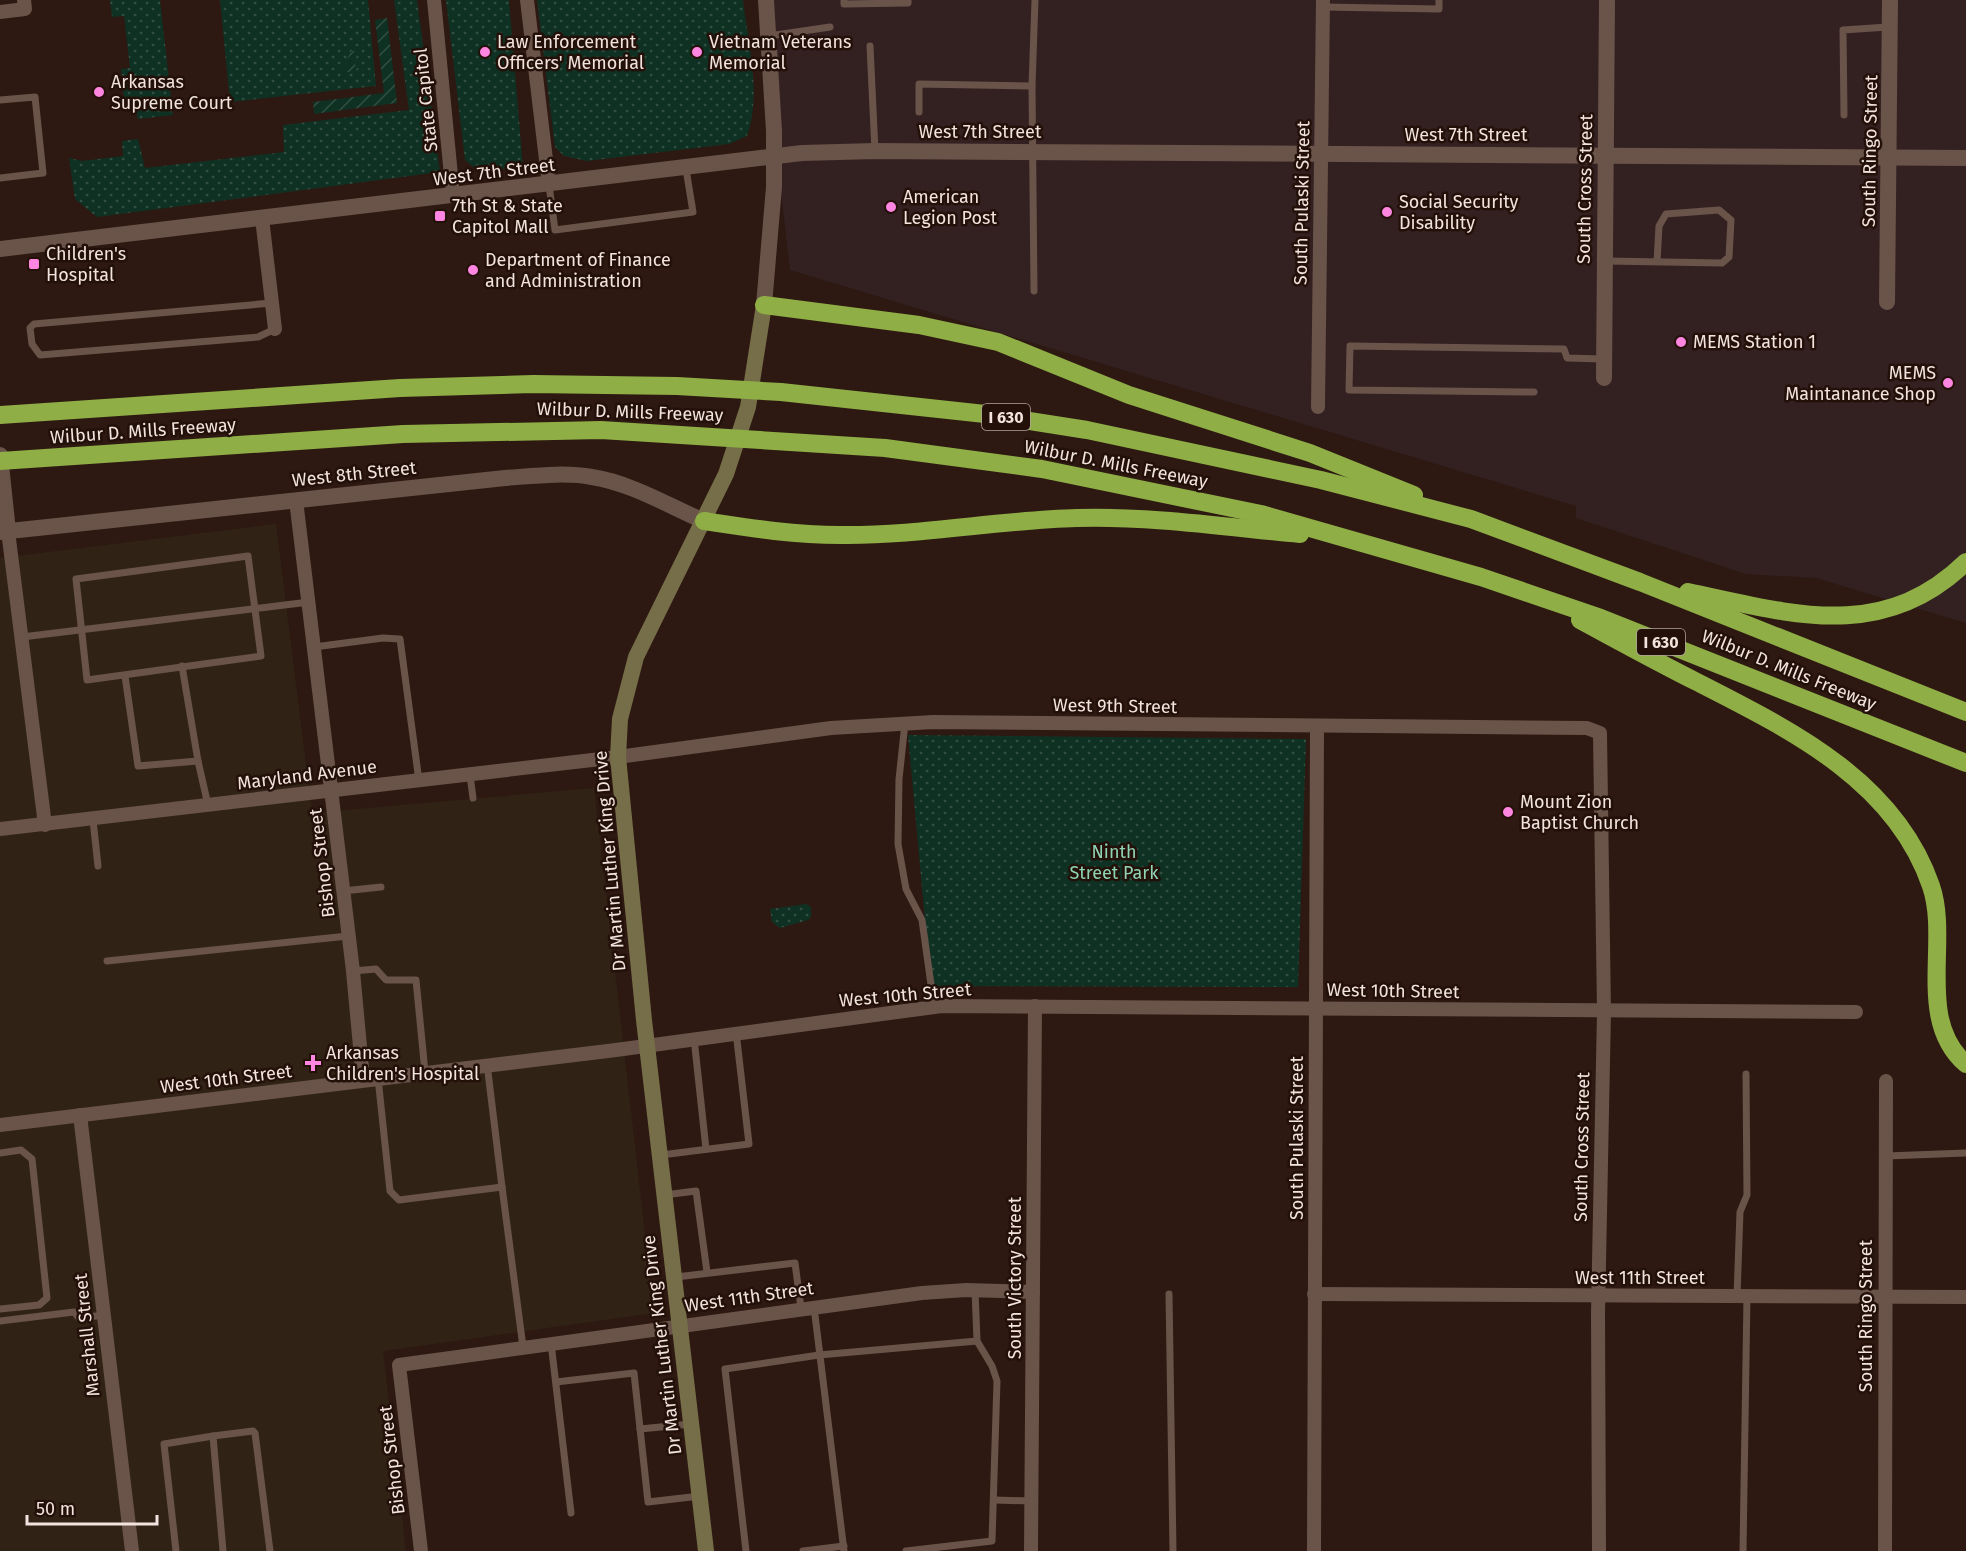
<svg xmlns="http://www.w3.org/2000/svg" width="1966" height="1551" viewBox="0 0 1966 1551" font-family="'Fira Sans',sans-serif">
  <defs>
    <pattern id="park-dots" width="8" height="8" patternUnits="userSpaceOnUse" patternTransform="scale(1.5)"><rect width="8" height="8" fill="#0e3123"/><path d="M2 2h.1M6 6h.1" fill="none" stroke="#324f42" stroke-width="1.8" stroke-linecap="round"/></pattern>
    <pattern id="garden-furrows" width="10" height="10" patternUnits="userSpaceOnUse" patternTransform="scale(1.5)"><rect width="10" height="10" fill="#0e3123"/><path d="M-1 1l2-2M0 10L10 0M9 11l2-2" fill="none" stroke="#324f42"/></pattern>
  </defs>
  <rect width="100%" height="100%" fill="#2d1911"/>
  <path fill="#332021" d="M759,0H1966V623L1816,578L1746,574L1576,518V506L790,270Z"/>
  <path fill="#302316" d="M276,524L312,813L594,788L654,1313L383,1351L406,1551H0V558Z"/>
  <g fill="url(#park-dots)">
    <path d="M110,0H160L173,115L138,119L135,108L125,109L121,69L130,68L124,16L112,17Z"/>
    <path d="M220,0H368L376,86L230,102Z"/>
    <path d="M394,0H417L440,172L97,217L75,199L69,158L82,161L123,156L122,141L138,139L145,168L284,152L283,125L409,110Z"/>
    <path d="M446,0H509L523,168L477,170L465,160Z"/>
    <path d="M537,0H743C748,44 762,94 747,136L729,144L587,161L564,156L555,147Z"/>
    <path d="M908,735L1306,739L1298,987L931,986Z"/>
    <path d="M806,904L811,907V917L808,920L780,928L772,922L770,909Z"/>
  </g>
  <g fill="url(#garden-furrows)">
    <path d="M387,18L397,103L314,114L313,102L384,93L375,20Z"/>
    <path d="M352,50L357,53L355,64L357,69L352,72H340Z"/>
  </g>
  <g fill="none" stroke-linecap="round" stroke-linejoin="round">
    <g stroke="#6a5349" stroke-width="7">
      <path d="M844,0V4L908,3V0"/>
      <path d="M1323,7L1439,9V0"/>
      <path d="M769,36L830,27"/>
      <path d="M870,46L875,151"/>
      <path d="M0,100L35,97L43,173L0,178"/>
      <path d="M919,112V84L1032,86"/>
      <path d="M1844,115L1843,30L1888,27"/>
      <path d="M549,185L555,230L693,212L686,169"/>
      <path d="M1606,261L1722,263L1729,257L1731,220L1719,210L1666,214L1659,226L1657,262"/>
      <path d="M1034,291L1032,86L1035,0"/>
      <path d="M272,303L34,324L30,328L32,344L40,355L258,337L275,329"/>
      <path d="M1534,392L1349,390L1350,346L1564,349L1567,358L1603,359"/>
      <path d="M248,556L261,656L87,680L76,579Z"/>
      <path d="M22,637L309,602"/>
      <path d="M314,647L383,638L400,639L419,781"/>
      <path d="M182,666L198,761L208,805"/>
      <path d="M125,676L138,766L198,761"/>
      <path d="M905,723L899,779L898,844L906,889L922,920L934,1006"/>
      <path d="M470,775L473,798"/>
      <path d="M93,820L98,866"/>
      <path d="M343,891L381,887"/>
      <path d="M107,961L348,936"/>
      <path d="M353,971L376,969L386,980H416L425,1072"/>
      <path d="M694,1038L706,1149"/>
      <path d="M378,1078L390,1191L399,1200L502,1187L487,1064"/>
      <path d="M0,1153L21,1150L32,1159L47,1298L39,1305L0,1309"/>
      <path d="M661,1155L749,1144L736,1032"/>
      <path d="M1886,1156L1966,1153"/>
      <path d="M502,1187L523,1347"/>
      <path d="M664,1195L696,1191L707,1272"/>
      <path d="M676,1277L795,1263L801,1308"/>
      <path d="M1169,1294L1173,1551"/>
      <path d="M1737,1296L1740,1212L1747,1195L1746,1074"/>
      <path d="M814,1307L844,1551"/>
      <path d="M0,1321L74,1312L79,1318L105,1315"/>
      <path d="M551,1343L571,1513"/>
      <path d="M556,1382L634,1373L648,1502L700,1496"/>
      <path d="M640,1429L691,1424"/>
      <path d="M995,1500L1031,1501"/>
      <path d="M176,1551L164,1444L213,1436"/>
      <path d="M223,1551L213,1436L253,1431L255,1433L270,1551"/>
      <path d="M746,1551L725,1369L819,1355L977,1341L975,1290"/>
      <path d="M803,1551L844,1546"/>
      <path d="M906,1551L992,1541L997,1381L992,1366L977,1341"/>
      <path d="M1743,1551L1747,1296"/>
    </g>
    <g stroke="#6a5349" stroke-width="14">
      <path d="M434,0L453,196"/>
      <path d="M527,0L549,185"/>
      <path d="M0,12L25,9L24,0"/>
      <path d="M262,218L275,329"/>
      <path d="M1318,407L1323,0"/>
      <path d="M296,500L353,971L363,1079"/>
      <path d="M8,531L45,825"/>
      <path d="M0,829L618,757L831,728L933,722L1587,728L1600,733L1604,1012L1598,1313L1599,1551"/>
      <path d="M80,1115L132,1551"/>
      <path d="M0,1125L616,1050L942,1006L1856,1012"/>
      <path d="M1314,1294L1966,1297"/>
      <path d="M421,1551L399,1365L922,1293L966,1290L1033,1292"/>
      <path d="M1031,1551L1035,1006"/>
      <path d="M1314,1551L1317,726"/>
      <path d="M1885,1551L1886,1081"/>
    </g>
    <g stroke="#6a5349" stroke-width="16">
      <path d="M0,249L802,153L875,151L1966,158"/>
      <path d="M1887,302L1890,0"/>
      <path d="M764,305L774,187V131L766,0"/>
      <path d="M1604,378L1607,0"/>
      <path d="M0,455L8,531"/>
      <path d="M0,532L505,478C533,476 564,472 592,477C631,483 669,506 704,521"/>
    </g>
    <path stroke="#756e48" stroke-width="16" d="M706,1551L644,1020L618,757L620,719L636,657L726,474L748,407L764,305"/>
    <g stroke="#8fae46" stroke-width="18">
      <path d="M764,305L919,325L998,342L1129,395L1310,453L1414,495"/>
      <path d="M0,415L400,388L533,384L677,386L781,392L985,414L1087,430L1321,480L1471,519L1640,582L1966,712"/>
      <path d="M0,461L403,434L601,430L885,448L1042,469L1261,514L1481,577L1601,618L1966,763"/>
      <path d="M704,521C750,528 794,535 840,535C920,536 998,520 1077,518C1151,516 1226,527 1300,534"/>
      <path d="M1688,592C1789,613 1882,644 1966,562"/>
      <path d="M1580,620C1619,641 1657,662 1697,682C1789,729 1895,780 1931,886C1950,941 1915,1020 1966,1064"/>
    </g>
  </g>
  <g fill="#fe86e0" stroke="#231009" stroke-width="2">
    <circle cx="485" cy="52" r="6"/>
    <circle cx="697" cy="52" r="6"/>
    <circle cx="99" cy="92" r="6"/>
    <circle cx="891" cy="207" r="6"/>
    <circle cx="1387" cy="212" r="6"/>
    <rect x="434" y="210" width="12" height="12" rx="3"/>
    <rect x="28" y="258" width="12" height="12" rx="3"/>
    <circle cx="473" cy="270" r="6"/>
    <circle cx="1681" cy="342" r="6"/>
    <circle cx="1948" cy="383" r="6"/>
    <circle cx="1508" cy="812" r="6"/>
    <path d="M310 1054h6v6h6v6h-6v6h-6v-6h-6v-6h6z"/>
  </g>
  <g text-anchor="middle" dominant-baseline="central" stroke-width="5" stroke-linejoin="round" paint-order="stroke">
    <g fill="#231009" stroke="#b3a49d" stroke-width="1.5">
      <rect x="982" y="404" width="48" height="26" rx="4.5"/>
      <rect x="1637" y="629" width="48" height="26" rx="4.5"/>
    </g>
    <g font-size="16" font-weight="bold" fill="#f1e3dd">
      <text x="1006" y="417">I 630</text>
      <text x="1661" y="642">I 630</text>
    </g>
    <g font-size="18" fill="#f1e3dd" stroke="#231009" text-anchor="start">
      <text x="497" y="42">Law Enforcement<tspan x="497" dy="21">Officers' Memorial</tspan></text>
      <text x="709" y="42">Vietnam Veterans<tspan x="709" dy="21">Memorial</tspan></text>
      <text x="111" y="82">Arkansas<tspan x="111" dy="21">Supreme Court</tspan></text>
      <text x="903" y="197">American<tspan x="903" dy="21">Legion Post</tspan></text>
      <text x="1399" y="202">Social Security<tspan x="1399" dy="21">Disability</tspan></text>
      <text x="452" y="206">7th St &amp; State<tspan x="452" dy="21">Capitol Mall</tspan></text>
      <text x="46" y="254">Children's<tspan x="46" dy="21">Hospital</tspan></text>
      <text x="485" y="260">Department of Finance<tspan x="485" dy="21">and Administration</tspan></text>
      <text x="1693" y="342">MEMS Station 1</text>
      <text x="1936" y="373" text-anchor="end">MEMS<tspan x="1936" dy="21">Maintanance Shop</tspan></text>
      <text x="1520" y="802">Mount Zion<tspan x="1520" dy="21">Baptist Church</tspan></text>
      <text x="326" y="1053">Arkansas<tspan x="326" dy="21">Children's Hospital</tspan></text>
    </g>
    <g font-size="18" fill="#f1e3dd" stroke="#231009">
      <text transform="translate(426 100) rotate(-96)">State Capitol</text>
      <text x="980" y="132">West 7th Street</text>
      <text x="1466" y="135">West 7th Street</text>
      <text transform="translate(1870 151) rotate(-89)">South Ringo Street</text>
      <text transform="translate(494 172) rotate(-7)">West 7th Street</text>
      <text transform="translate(1585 189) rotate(-89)">South Cross Street</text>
      <text transform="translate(1302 203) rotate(-89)">South Pulaski Street</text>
      <text transform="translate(630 412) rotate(2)">Wilbur D. Mills Freeway</text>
      <text transform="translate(143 431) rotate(-4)">Wilbur D. Mills Freeway</text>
      <text transform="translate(1116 464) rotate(11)">Wilbur D. Mills Freeway</text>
      <text transform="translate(354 474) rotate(-6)">West 8th Street</text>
      <text transform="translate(1789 670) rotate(22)">Wilbur D. Mills Freeway</text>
      <text transform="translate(1115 706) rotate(1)">West 9th Street</text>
      <text transform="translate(307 775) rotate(-7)">Maryland Avenue</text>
      <text transform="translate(610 861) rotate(-95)">Dr Martin Luther King Drive</text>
      <text transform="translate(322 863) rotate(-97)">Bishop Street</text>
      <text transform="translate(1393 991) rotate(1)">West 10th Street</text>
      <text transform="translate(905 995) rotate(-5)">West 10th Street</text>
      <text transform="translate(226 1079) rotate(-7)">West 10th Street</text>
      <text transform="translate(1297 1138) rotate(-90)">South Pulaski Street</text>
      <text transform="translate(1582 1147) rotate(-89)">South Cross Street</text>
      <text transform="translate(1015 1278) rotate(-90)">South Victory Street</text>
      <text x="1640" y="1278">West 11th Street</text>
      <text transform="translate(749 1297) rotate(-8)">West 11th Street</text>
      <text transform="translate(1866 1316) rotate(-90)">South Ringo Street</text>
      <text transform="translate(87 1335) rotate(-96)">Marshall Street</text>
      <text transform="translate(662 1345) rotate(-97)">Dr Martin Luther King Drive</text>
      <text transform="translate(392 1460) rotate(-97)">Bishop Street</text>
    </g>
    <g font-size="18" fill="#8fd4b5" stroke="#231009">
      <text x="1114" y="852">Ninth<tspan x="1114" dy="21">Street Park</tspan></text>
    </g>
  </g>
  <path d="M27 1515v9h130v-9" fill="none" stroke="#f1e3dd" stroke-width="3"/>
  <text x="36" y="1515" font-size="18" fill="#f1e3dd" stroke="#231009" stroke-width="4.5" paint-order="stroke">50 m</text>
</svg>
